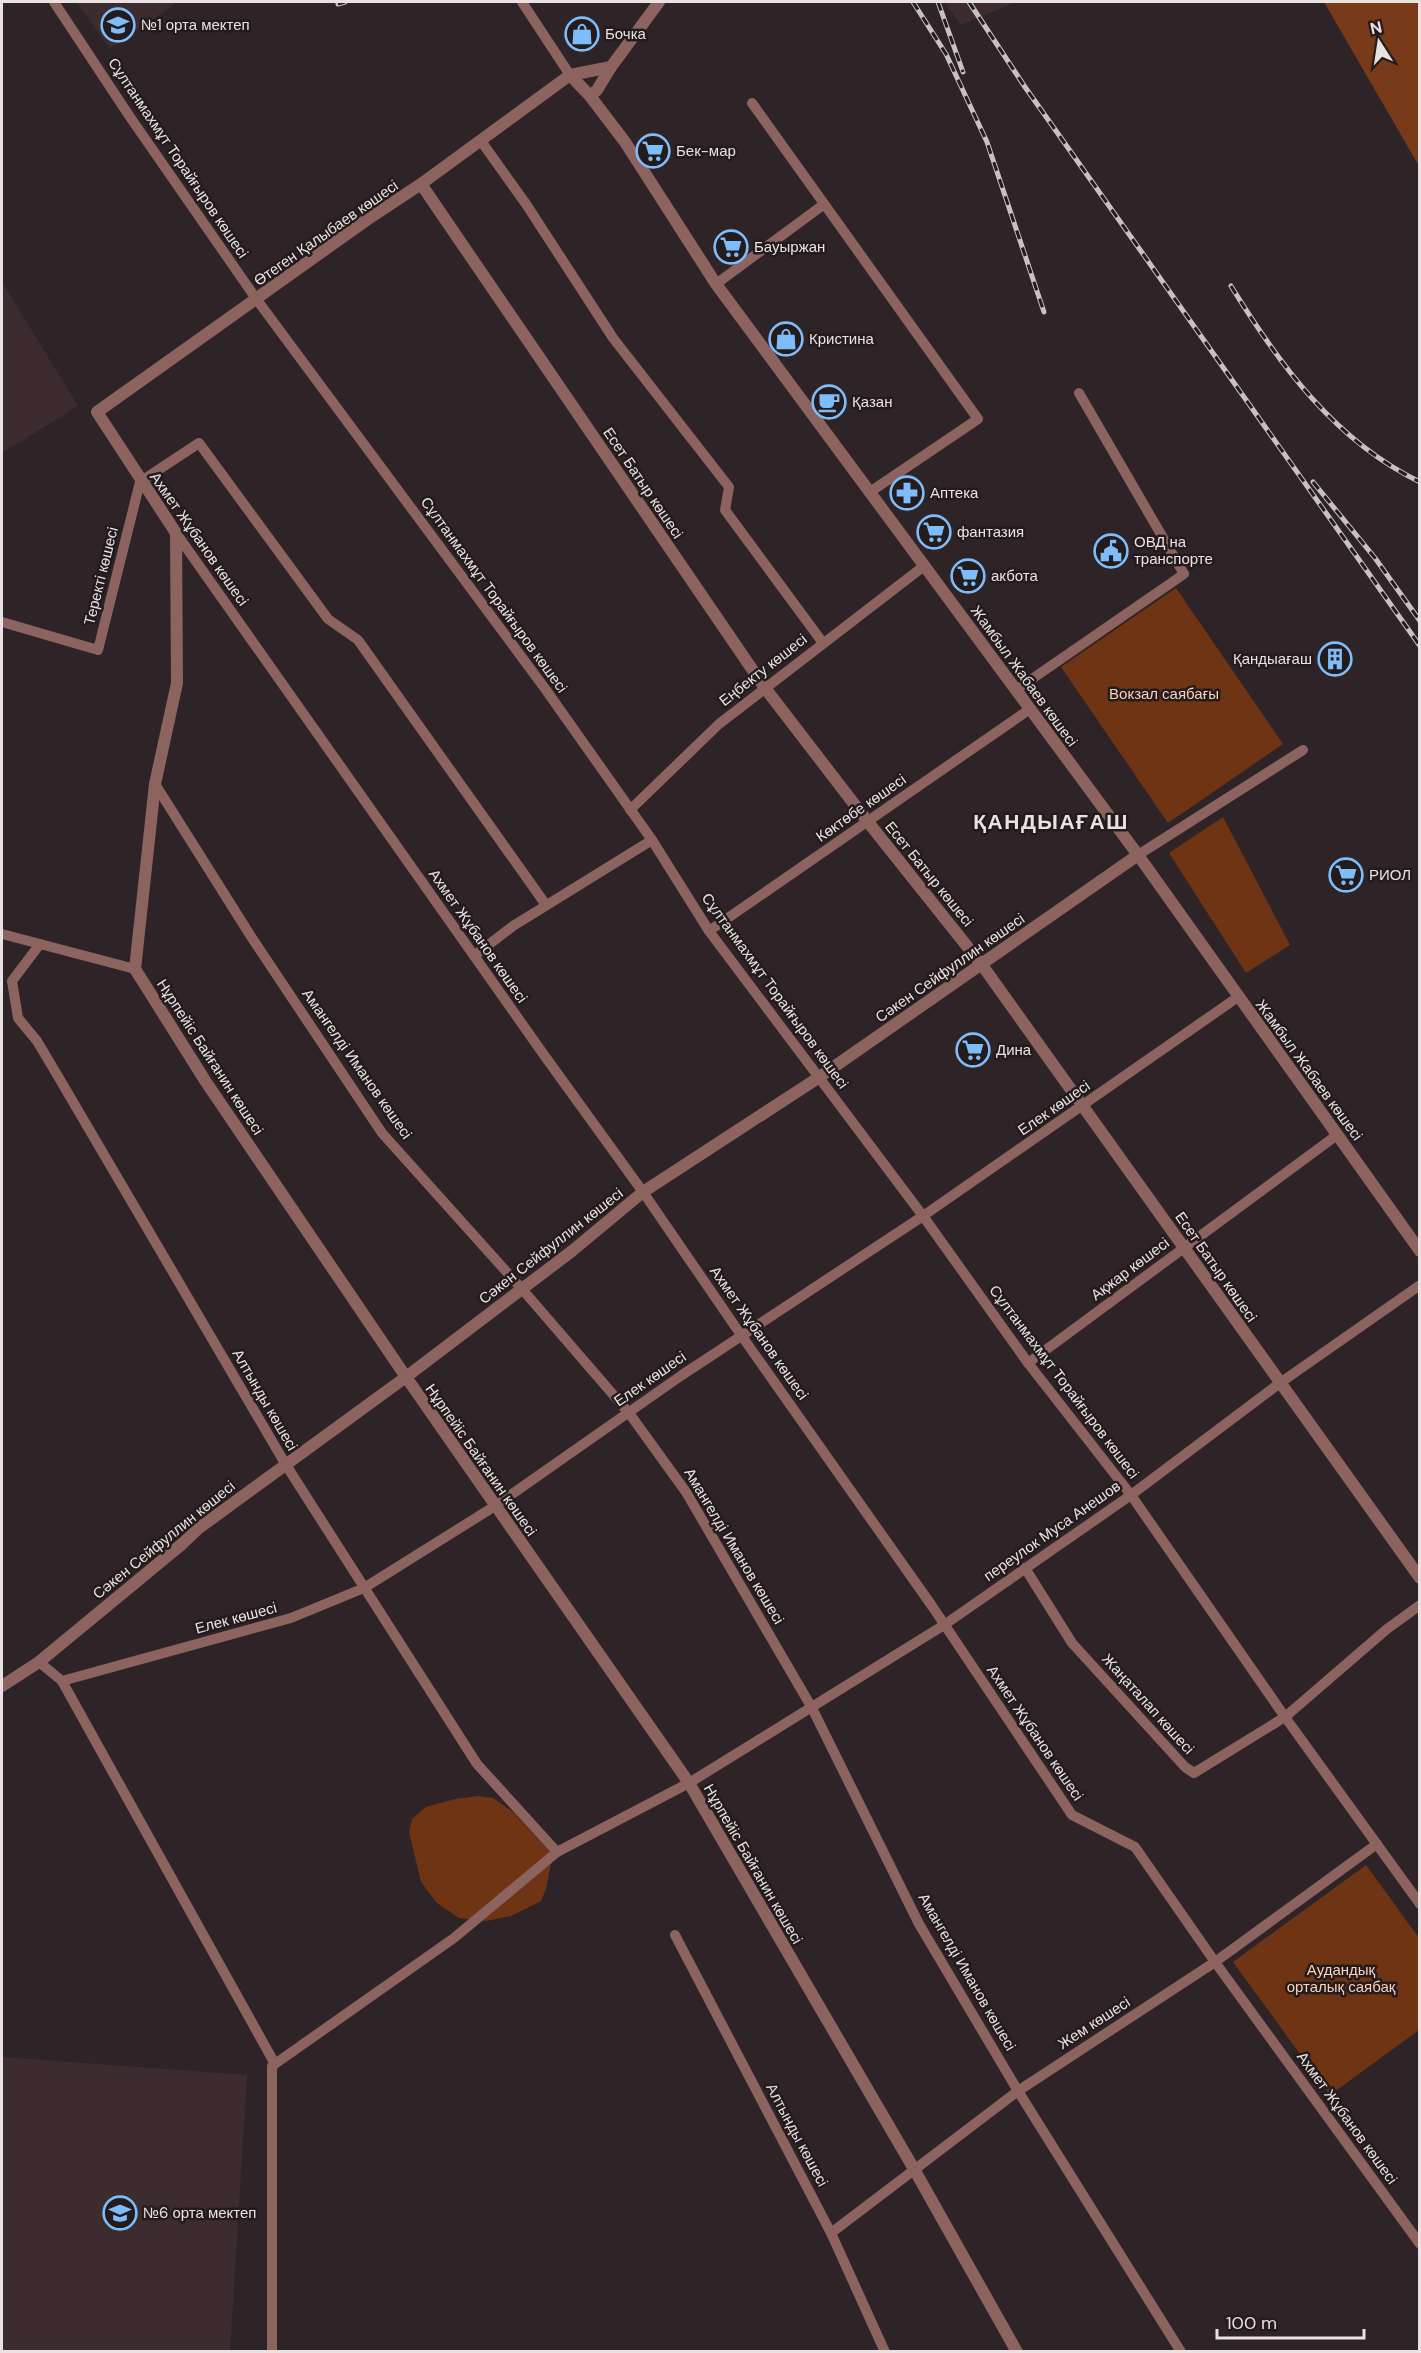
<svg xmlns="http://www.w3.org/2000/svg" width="1421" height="2353" viewBox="0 0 1421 2353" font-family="'DM Sans',sans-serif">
  <rect width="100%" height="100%" fill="#2e2427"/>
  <g fill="#3c2c30">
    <path d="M76,2H178L110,48Z"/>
    <path d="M944,2H1016L961,25Z"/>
    <path d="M2,282L78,406L2,453Z"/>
    <path d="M2,2057L247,2075L230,2351H2Z"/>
  </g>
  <g fill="#6e3414">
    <path d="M1176,588L1283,744L1168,823L1061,667Z"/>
    <path d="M1223,817L1290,945L1246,973L1169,853Z"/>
    <path d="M478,1796L493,1798L513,1812L549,1851L551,1863L546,1889L541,1901L511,1916L486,1921L459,1918L437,1903L421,1882L409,1832L412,1819L426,1807L455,1799Z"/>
    <path d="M1366,1865L1419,1938V2030L1330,2095L1233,1962Z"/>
  </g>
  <path fill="#783a18" d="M1324,2H1419V166Z"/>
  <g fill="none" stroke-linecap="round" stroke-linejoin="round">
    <g stroke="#8d6360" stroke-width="10">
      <path d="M54,2L130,117L257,300L546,690L652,840L709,931L923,1216L1028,1363L1131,1495L1285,1717L1420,1904"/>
      <path d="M522,2L570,75"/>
      <path d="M752,103L978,419L870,492"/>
      <path d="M481,141L526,204L613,338L729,487L725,510L823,643"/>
      <path d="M716,284L823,205"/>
      <path d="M176,533L544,1055L643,1192L741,1335L932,1606L1072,1815L1135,1847L1215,1962L1420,2244"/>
      <path d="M2,622L98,650L140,482L199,443L328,619L358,640L546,905"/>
      <path d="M1016,690L1184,574L1079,393"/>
      <path d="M155,784L252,938L382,1133L522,1289L629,1413L686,1492L812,1708L919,1924L1018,2091L1181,2352"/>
      <path d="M630,810L719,724L924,566"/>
      <path d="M1138,855L1303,750"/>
      <path d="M709,931L1030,709"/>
      <path d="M2,934L135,969"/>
      <path d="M40,944L12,981L18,1018L37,1041L59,1078L286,1465L477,1764L557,1852"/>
      <path d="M474,956L513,926L652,840"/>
      <path d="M1028,1363L1337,1135"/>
      <path d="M1025,1568L1072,1643L1185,1767L1194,1773L1285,1717L1387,1629L1420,1605"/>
      <path d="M39,1662L62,1681L291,1618L364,1588L495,1506L682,1375L923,1216L1238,997"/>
      <path d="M62,1681L275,2064"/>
      <path d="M675,1935L831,2233L885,2352"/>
      <path d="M831,2233L1018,2091L1215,1962L1377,1844"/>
      <path d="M272,2352V2066L454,1938L557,1852L689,1783L944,1625L1131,1495L1280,1383L1420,1285"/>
    </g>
    <g stroke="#8d6360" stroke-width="12">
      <path d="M659,2L611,67L570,75L421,184L368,219L97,412L176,533L177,683L155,784L135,969L206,1082L406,1377L689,1783L914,2169L1017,2352"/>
      <path d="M570,75L590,96L625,142L716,284L1138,855L1420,1251"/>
      <path d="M590,96L597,90L611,67"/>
      <path d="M421,184L765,688L868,822L982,965L1420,1578"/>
      <path d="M2,1686L39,1662L182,1544L199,1528L406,1377L572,1251L643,1192L818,1078L1138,855"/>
    </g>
    <g stroke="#c8c1c2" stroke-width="5">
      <g id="rail">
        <path d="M913,2L946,54L987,142L1044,312"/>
        <path d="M938,2L963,72"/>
        <path d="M969,2L1025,87L1420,646"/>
        <path d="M338,4L345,2"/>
        <path d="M1231,286C1279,364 1335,441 1420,482"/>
        <path d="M1313,482L1375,558L1420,621"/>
      </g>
    </g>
    <use href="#rail" stroke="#241b1d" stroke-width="3" stroke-dasharray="9" stroke-linecap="butt"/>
  </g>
  <defs>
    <g id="school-ring" transform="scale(1.725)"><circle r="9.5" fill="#241b1d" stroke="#7fbdfa" stroke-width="1.5"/><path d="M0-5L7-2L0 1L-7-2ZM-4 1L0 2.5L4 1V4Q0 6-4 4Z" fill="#7fbdfa"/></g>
    <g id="shop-ring" transform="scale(1.725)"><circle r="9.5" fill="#241b1d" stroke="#7fbdfa" stroke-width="1.5"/><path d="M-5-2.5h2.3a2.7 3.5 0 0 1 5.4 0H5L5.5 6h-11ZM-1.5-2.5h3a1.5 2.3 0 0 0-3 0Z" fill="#7fbdfa"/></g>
    <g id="supermarket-ring" transform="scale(1.725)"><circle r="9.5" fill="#241b1d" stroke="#7fbdfa" stroke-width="1.5"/><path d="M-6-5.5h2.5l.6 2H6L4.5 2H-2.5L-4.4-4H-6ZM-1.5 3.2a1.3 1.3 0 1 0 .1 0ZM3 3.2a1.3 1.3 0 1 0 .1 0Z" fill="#7fbdfa"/></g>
    <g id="cafe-ring" transform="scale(1.725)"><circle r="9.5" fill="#241b1d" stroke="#7fbdfa" stroke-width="1.5"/><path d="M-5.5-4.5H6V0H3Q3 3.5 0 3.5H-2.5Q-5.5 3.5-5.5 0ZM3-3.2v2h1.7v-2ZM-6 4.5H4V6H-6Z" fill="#7fbdfa"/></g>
    <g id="pharmacy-ring" transform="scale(1.725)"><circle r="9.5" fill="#241b1d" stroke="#7fbdfa" stroke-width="1.5"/><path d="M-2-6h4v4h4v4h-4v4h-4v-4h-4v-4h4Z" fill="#7fbdfa"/></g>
    <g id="civic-ring" transform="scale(1.725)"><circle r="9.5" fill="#241b1d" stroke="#7fbdfa" stroke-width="1.5"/><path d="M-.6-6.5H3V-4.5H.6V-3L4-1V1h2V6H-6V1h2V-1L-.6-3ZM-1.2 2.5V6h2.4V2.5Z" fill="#7fbdfa"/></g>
    <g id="building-ring" transform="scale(1.725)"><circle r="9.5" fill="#241b1d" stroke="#7fbdfa" stroke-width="1.5"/><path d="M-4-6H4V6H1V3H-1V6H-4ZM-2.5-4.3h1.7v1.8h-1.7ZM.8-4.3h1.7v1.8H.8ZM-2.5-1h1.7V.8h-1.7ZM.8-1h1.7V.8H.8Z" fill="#7fbdfa"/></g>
  </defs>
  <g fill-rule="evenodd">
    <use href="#school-ring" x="118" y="25"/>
    <use href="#shop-ring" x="582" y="34"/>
    <use href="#supermarket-ring" x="653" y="151"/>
    <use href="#supermarket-ring" x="731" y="247"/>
    <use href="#shop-ring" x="786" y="339"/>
    <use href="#cafe-ring" x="829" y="402"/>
    <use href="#pharmacy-ring" x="907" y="493"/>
    <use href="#supermarket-ring" x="934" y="532"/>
    <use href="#civic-ring" x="1111" y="551"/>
    <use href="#supermarket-ring" x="968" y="576"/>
    <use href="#building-ring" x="1335" y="659"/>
    <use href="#supermarket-ring" x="1346" y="875"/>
    <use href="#supermarket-ring" x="973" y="1050"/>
    <use href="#school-ring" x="120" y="2213"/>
  </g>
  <g text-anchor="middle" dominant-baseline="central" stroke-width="5" stroke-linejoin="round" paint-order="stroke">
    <g font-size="15" fill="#e9e2e3" stroke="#241b1d" text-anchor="start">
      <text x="141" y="25">№1 орта мектеп</text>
      <text x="605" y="34">Бочка</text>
      <text x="676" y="151">Бек-мар</text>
      <text x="754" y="247">Бауыржан</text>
      <text x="809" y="339">Кристина</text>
      <text x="852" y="402">Қазан</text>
      <text x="930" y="493">Аптека</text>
      <text x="957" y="532">фантазия</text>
      <text x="1134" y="542">ОВД на<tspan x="1134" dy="17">транспорте</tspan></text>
      <text x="991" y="576">акбота</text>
      <text x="1312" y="659" text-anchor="end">Қандыағаш</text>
      <text x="1369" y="875">РИОЛ</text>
      <text x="996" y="1050">Дина</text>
      <text x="143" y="2213">№6 орта мектеп</text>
    </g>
    <g font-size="15" fill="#e9e2e3" stroke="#241b1d">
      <text transform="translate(178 158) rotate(56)">Сұлтанмахмұт Торайғыров көшесі</text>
      <text transform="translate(326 233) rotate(-35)">Өтеген Қалыбаев көшесі</text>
      <text transform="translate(643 483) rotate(56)">Есет Батыр көшесі</text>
      <text transform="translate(199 539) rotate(55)">Ахмет Жұбанов көшесі</text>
      <text transform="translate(101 576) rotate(-76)">Теректі көшесі</text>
      <text transform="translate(494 595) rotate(54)">Сұлтанмахмұт Торайғыров көшесі</text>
      <text transform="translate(763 670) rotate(-38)">Еңбекту көшесі</text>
      <text transform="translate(1024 676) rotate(54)">Жамбыл Жабаев көшесі</text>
      <text transform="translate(861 808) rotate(-35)">Көктөбе көшесі</text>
      <text transform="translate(929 874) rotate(51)">Есет Батыр көшесі</text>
      <text transform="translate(478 936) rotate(55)">Ахмет Жұбанов көшесі</text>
      <text transform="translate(950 968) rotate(-35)">Сәкен Сейфуллин көшесі</text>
      <text transform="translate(775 991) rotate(54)">Сұлтанмахмұт Торайғыров көшесі</text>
      <text transform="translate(210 1057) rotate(57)">Нұрпейіс Байғанин көшесі</text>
      <text transform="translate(357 1064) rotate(55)">Амангелді Иманов көшесі</text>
      <text transform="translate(1309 1070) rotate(54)">Жамбыл Жабаев көшесі</text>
      <text transform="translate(1054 1108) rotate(-35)">Елек көшесі</text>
      <text transform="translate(551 1246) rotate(-38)">Сәкен Сейфуллин көшесі</text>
      <text transform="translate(1216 1267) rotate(55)">Есет Батыр көшесі</text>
      <text transform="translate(1130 1269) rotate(-37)">Ақжар көшесі</text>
      <text transform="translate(759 1333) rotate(55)">Ахмет Жұбанов көшесі</text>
      <text transform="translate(650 1379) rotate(-35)">Елек көшесі</text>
      <text transform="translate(1064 1382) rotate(53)">Сұлтанмахмұт Торайғыров көшесі</text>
      <text transform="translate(265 1400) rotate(60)">Алтынды көшесі</text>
      <text transform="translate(481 1460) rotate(55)">Нұрпейіс Байғанин көшесі</text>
      <text transform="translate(1052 1531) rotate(-35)">переулок Муса Анешов</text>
      <text transform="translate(164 1540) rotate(-39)">Сәкен Сейфуллин көшесі</text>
      <text transform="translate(734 1546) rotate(59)">Амангелді Иманов көшесі</text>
      <text transform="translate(236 1618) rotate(-15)">Елек көшесі</text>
      <text transform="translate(1148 1704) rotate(48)">Жаңаталап көшесі</text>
      <text transform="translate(1035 1733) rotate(56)">Ахмет Жұбанов көшесі</text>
      <text transform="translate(753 1864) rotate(60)">Нұрпейіс Байғанин көшесі</text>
      <text transform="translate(967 1972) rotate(60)">Амангелді Иманов көшесі</text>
      <text transform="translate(1094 2023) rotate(-33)">Жем көшесі</text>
      <text transform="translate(1347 2118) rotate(54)">Ахмет Жұбанов көшесі</text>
      <text transform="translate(797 2135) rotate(62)">Алтынды көшесі</text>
    </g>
    <g font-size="15" fill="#fecfb9" stroke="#241b1d">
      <text x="1164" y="694">Вокзал саябағы</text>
      <text x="1341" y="1970">Аудандық<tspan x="1341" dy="17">орталық саябақ</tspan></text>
    </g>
    <g font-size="21" font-weight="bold" letter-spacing="1.5" fill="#e9e2e3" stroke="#241b1d">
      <text x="1051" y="822">ҚАНДЫАҒАШ</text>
    </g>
  </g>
  <rect width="1421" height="2353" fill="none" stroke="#e9e2e3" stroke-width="6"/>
  <g transform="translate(1379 42) rotate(348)" stroke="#241b1d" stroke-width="4.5" paint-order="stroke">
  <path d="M0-4.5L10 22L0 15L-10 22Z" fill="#e9e2e3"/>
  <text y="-9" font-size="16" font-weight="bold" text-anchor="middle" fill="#e9e2e3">N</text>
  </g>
  <path d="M1217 2329v9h147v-9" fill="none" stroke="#e9e2e3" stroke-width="3"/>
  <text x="1226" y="2329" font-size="18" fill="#e9e2e3" stroke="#241b1d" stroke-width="4.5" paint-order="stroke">100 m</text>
</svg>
